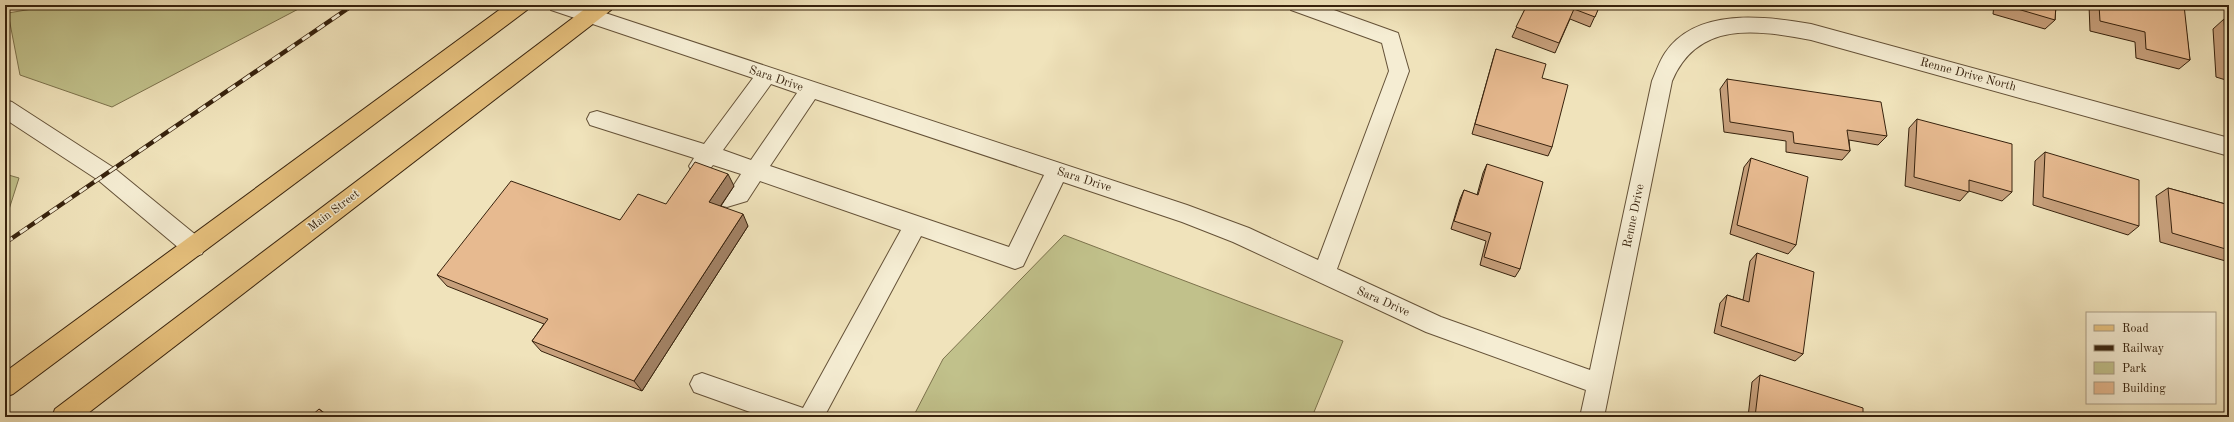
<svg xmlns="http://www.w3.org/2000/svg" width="2234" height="422" viewBox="0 0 2234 422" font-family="'Old Standard TT',serif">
  <rect width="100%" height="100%" fill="#f0e3bb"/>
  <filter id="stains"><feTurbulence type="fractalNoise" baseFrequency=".005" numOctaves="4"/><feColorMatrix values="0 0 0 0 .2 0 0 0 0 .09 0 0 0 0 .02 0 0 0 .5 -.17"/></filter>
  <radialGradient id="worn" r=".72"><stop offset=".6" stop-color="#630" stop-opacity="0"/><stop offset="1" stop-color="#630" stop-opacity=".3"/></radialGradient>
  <g fill="#c1c18b" stroke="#7c724c">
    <path d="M56,5H306L112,107L20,75L8,13Z"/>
    <path d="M5,174L19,178L5,222Z"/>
    <path d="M1064,235L1343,341L1312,417H913L943,359Z"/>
  </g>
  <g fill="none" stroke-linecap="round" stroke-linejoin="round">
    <g stroke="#655238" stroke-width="2">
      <g id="minor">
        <path d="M548,5H581L1187,205L1249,228L1318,260L1389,71L1382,43L1291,10L1288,5H1320L1398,33L1409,71L1337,269L1441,317L1590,370L1652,81C1656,72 1659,62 1665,53C1696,7 1765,16 1811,24L2229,138V156L1811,40C1757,30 1698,20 1672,81L1604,417H1580L1586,390L1426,332L1233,242L1182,222L1063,182L1023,266L1015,269L921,236L824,417H764L694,392L690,384L694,376L702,373L803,408L901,230L760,181L747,201L727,207L719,205L716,198L719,191L732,188L741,174L713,165C707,173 703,176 692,172L689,166L694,158L590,125L587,119L590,113L597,111L704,144L753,78L551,10ZM771,84L797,93L751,160L723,150ZM815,99L1044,175L1009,247L770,166Z"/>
        <path d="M5,100L12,102L114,168L202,240L205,247L202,254L194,257L186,254L98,180L5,119Z"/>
      </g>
    </g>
    <g stroke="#37220d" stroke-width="2">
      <g id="major">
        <path d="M506,5H530L527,10L13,394L5,397V372Z"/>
        <path d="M590,5H614L611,10L83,417H52L55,409Z"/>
      </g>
    </g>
    <use href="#minor" fill="#f5edd3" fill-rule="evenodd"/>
    <use href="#major" fill="#e8c27e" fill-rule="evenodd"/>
    <g stroke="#37220d" stroke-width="4.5">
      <path id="rail" d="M5,243L353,5"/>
    </g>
    <use href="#rail" stroke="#f5edd3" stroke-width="3" stroke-dasharray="9" stroke-linecap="butt"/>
  </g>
  <g fill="#c7a07c" stroke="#37220d">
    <path d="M1527,5H1600L1590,27L1570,19L1555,53L1512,37Z"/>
    <path d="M1937,5H1954L1951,8Z"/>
    <path d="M1994,5H2056L2055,20L2045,29L1993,14Z"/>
    <path d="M2089,5H2183L2190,60L2179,69L2136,58L2135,42L2090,31Z"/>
    <path d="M2224,19L2229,20V81L2216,77L2213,29Z"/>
    <path d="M1496,49L1542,78L1552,147L1548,156L1472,134L1493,59Z"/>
    <path d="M1727,79L1887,136L1878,145L1849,140L1850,151L1842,160L1786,152V141L1724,132L1720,89Z"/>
    <path d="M1917,119L2012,192L2002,201L1969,191L1960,201L1905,186L1909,128Z"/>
    <path d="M2045,152L2139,226L2128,235L2033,205L2035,161Z"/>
    <path d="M1751,158L1796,245L1788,254L1730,234L1744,167Z"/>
    <path d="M1487,164L1520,269L1515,277L1480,265L1486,241L1451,229L1460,199L1464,190L1477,195L1483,173Z"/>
    <path d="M734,186L721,206L748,226L642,391L541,351L532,341L544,324L447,286L437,275Z"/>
    <path d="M2168,188L2229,205V262L2160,242L2156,196Z"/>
    <path d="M1757,253L1803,354L1795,361L1714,333L1720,303L1727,295L1743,300L1750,261Z"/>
    <path d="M1760,375L1863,417H1748L1752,382Z"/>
  </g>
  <g fill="#a28265" stroke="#37220d">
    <path d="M728,174L734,186L715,214L709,202Z"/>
    <path d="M743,214L748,226L642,391L634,381Z"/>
    <path d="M319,409L330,417H328Z"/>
  </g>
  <g fill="#e7ba90" stroke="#37220d">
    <path d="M1527,5H1600L1595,17L1574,9L1559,43L1516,27Z"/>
    <path d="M2004,5H2056L2055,20Z"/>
    <path d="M2099,5H2184L2190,60L2146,49L2145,32L2100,21Z"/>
    <path d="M2224,19L2229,20V68L2227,67Z"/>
    <path d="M1496,49L1546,64L1542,78L1568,85L1552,147L1475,124Z"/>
    <path d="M1727,79L1881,102L1887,136L1847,130L1850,151L1794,143L1793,132L1730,122Z"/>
    <path d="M1917,119L2012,144V192L1969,180V192L1914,177Z"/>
    <path d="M2045,152L2139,180V226L2043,197Z"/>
    <path d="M1751,158L1808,177L1796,245L1737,225Z"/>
    <path d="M695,162L728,174L709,202L743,214L634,381L532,341L548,319L437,275L511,181L620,220L638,194L666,204Z"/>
    <path d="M1487,164L1543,182L1520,269L1484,257L1491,233L1454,221L1464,190L1478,195Z"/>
    <path d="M2168,188L2229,205V250L2172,233Z"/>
    <path d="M1757,253L1814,272L1803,354L1721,326L1727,295L1749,302Z"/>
    <path d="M1760,375L1863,408V417H1755Z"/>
    <path d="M319,409L328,417H310Z"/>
    <path d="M1418,413L1428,417H1417Z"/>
  </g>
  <g text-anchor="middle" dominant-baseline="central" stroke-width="3" stroke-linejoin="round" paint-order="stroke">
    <g font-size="12" fill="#37220d" stroke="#f5edd3">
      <text transform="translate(1968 75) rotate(15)">Renne Drive North</text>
      <text transform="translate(776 79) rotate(19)">Sara Drive</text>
      <text transform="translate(1084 180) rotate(18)">Sara Drive</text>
      <text transform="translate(334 211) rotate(-37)">Main Street</text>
      <text transform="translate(1634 216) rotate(-78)">Renne Drive</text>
      <text transform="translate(1383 302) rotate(24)">Sara Drive</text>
    </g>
  </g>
  <rect width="2234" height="422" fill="none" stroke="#f0e3bb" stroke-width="20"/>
  <rect x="6" y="6" width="2222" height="410" fill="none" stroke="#37220d" stroke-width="2"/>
  <rect x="10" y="10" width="2214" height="402" fill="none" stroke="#37220d"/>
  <rect x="2086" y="312" width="130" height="92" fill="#f5edd3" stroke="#a99c84"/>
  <rect x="2094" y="325" width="20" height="6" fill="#e8c27e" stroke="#a99c84"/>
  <text x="2122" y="332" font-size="12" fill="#37220d">Road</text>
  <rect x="2094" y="345" width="20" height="6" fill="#37220d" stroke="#a99c84"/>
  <text x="2122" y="352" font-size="12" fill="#37220d">Railway</text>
  <rect x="2094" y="362" width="20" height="12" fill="#c1c18b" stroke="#a99c84"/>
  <text x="2122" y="372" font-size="12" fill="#37220d">Park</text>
  <rect x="2094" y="382" width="20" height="12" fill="#e7ba90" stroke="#a99c84"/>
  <text x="2122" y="392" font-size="12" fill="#37220d">Building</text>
  <rect width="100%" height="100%" filter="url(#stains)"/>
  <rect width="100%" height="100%" fill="url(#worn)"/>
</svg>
